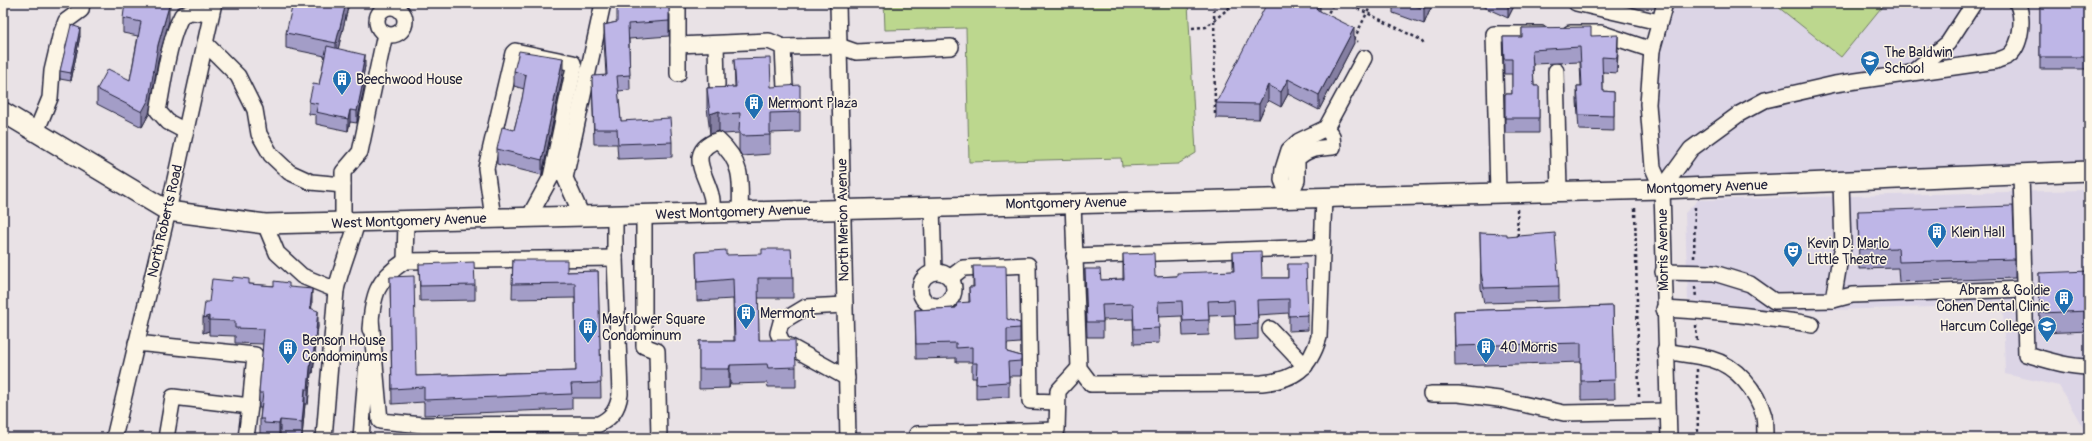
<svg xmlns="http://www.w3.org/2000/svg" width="2092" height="441" viewBox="0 0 2092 441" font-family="Pangolin,sans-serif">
  <rect width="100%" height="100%" fill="#e9e2e6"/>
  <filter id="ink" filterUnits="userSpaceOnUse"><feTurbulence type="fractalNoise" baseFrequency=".025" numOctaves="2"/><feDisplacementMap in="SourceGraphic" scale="8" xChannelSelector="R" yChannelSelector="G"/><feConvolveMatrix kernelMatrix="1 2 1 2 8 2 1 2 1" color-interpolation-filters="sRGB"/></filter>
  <g filter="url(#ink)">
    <g fill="#dcd5e6">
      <path d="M1665,3H2089V171L1662,189L1648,104Z"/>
      <path d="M2089,190V438L2059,386L2005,374L2003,305L1760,312L1688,300L1685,213L1698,200Z"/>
    </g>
    <g fill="#bcd78e" stroke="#6f7c64">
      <path d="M884,3H1188L1196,153L1178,164L1122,166L1121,158L969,162L966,28L885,30Z"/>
      <path d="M1773,3H1885L1841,57Z"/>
    </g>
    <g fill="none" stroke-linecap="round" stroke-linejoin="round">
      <g stroke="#22223b" stroke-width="18">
        <g id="minor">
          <path d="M648,3L678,8V74"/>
          <path d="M838,3L848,438"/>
          <path d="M1576,3L1659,22"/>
          <path d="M1665,3L1652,50L1648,104L1653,168L1662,189L1669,438"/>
          <circle cx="391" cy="21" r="14"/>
          <path d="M1570,33H1601L1652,50"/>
          <path d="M205,43L238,76L255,110L259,134L271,155L289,172L311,182L343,185"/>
          <path d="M716,44L717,85"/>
          <path d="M678,45L769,41L783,47L785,88"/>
          <path d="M783,47L839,46L856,52L951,47"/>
          <path d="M1556,71L1559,191"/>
          <path d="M1913,72L1948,43L1974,3"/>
          <path d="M185,131L168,122L158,111C164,81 168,41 182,15L191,12L211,14"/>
          <path d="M36,132L50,98L52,71L60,37L66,21L81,10L82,3"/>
          <path d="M2021,174L2026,354C2047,360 2067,367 2089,367"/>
          <path d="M1662,189L1691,149L1739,114L1765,100L1835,84L1996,61C2000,59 2005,58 2008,56C2022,46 2024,17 2017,3"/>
          <path d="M1498,193L1494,34H1542"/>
          <path d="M1289,197L1282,180L1283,169L1289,150L1299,141L1326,128L1364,58"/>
          <path d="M1289,197L1297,180V159C1308,148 1318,148 1333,147L1332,136L1326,128"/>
          <path d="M1073,203L1079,368L1091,384L1262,383C1295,380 1310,368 1319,337L1324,197"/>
          <path d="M932,207L934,272"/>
          <path d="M712,213C712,207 713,201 711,195C705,172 686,152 718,140C743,162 741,181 740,212"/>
          <path d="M644,214V346L657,351L659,438"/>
          <path d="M582,216L565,178L603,3"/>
          <path d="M493,218L486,168L513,53L515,51L573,63L574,67L551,177L529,217"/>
          <path d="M343,222V172L360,152L385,34"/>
          <path d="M265,224L277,253L302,276L336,290"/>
          <path d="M1074,256L1322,247"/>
          <path d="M405,261L406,221"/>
          <path d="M1663,272L1714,273L1750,284L1774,301L1833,300L1840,258L1843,248L1841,181"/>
          <circle cx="937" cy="289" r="17"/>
          <path d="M950,278L963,268L1028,265L1030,401L1057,402"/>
          <path d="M1833,300L1852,295L2026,289"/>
          <path d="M845,305L806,307L781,322L778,333L782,342L847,378"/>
          <path d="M1664,309C1701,311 1736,314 1772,319C1786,321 1799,321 1812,325"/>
          <path d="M371,319L380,421L423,425L599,424C612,418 618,409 620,394L615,258V215"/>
          <path d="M370,329C373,295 376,280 405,261L615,258"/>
          <path d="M1270,329L1305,366"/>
          <path d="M136,343L255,355L250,406"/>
          <path d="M1665,351C1680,354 1696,355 1711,359C1737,366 1757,391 1764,416C1765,423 1765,431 1765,438"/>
          <path d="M1431,394H1458L1499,399L1564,413L1668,411"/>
          <path d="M917,434L1057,430L1058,391L1079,368"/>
          <path d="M114,438L168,211L214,3"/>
          <path d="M166,438L173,397L250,406L246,438"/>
          <path d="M324,438L336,290C341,267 351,245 357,222"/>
          <path d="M361,438L367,361"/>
        </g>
      </g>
      <g stroke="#22223b" stroke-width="22">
        <path id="major" d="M3,112L168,211L265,224L1662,189L2089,171"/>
      </g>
      <g stroke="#22223b" stroke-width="2.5" stroke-dasharray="3 3" stroke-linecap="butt">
        <path d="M1214,3L1215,117"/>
        <path d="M1347,3L1419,39L1424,44"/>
        <path d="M1326,18L1333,3"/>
        <path d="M1192,28L1206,27L1235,3"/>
        <path d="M1352,38L1358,42"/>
        <path d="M1354,39L1372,3"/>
        <path d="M1635,208L1639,397"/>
        <path d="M1517,209L1518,238"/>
        <path d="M1694,258L1695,205"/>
        <path d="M1695,287L1696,298"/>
        <path d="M1696,325L1697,342"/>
        <path d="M1697,369L1698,438"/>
      </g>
      <use href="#minor" stroke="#fcf5e5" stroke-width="15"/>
      <use href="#major" stroke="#fcf5e5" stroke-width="19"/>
    </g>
    <g fill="#a39dc7" stroke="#22223b">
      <path d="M349,3L338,49L365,66L363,76L364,88L357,123L350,122L348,131L316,124V115L309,114V102L319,85L325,56L286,48V33Z"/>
      <path d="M669,3V36L629,39L630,90L618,91L621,121L672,142V157L618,159L617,144H594L592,80L606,75L604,40V25L617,22Z"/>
      <path d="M747,3H772V4L747,5Z"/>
      <path d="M1393,3H1433L1424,24L1393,13Z"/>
      <path d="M1475,3H1513V8L1508,18Z"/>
      <rect x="2040" y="3" width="49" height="66"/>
      <path d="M1320,11L1354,43L1319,110L1288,94L1281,107L1268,100L1259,119L1216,118V103Z"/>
      <path d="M123,18L169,21L158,60L149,114L142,127L97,104V89L130,80L138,36L123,33Z"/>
      <path d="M1522,28L1591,36L1618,50L1617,73L1603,72V91L1614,92V131L1579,130L1577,101V86H1581L1580,62L1533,64L1534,86H1539V133H1505V94H1512V74H1504L1503,37H1522Z"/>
      <path d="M80,36L71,81L60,79V71Z"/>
      <path d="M734,59L771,87L800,112V132L770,133V154L742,156L739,151V133L724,134L719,131L710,134L707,107V88L735,87Z"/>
      <path d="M514,71L563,73L542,175L497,164V149L514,130L522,99L524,89L514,86Z"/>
      <path d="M1858,211L2015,259V278L1899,282L1898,268L1859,269Z"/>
      <path d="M1480,233L1507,237L1559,286V301L1484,303L1481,288Z"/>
      <path d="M696,252L726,255L793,278V298H758L759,340L796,367V387H768L767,383L730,384L729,388L699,389V341H734L733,299L697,301Z"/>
      <path d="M1233,252L1262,278H1288V264L1308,315V330L1289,331V313L1258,315V339L1235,340L1234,315L1209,316V335L1183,336L1182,316L1158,317L1159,343L1134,344L1133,319L1103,320V337H1087L1085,269L1101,280L1123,279V254L1155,277L1177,276L1233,271Z"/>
      <path d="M513,260L567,272L598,271L601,398H572V409L424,415V402L392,404L390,277L416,376L576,371L575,298L512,299Z"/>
      <path d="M419,264L475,285V300L420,301Z"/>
      <path d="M973,266L1007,319L1020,323V343L1007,344V352L1021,356V376H1009V397L976,399V378H972V362H956V358L916,359L915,310L956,308L969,302V287H973Z"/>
      <path d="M2039,273L2089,279V331L2040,333Z"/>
      <path d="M249,284L289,287L312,304L311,309L318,326L313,373H311L308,404H305L302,437L280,435V438H264V434H260V419L261,408H259V393L263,344L235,343V336L209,335V331L203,333L209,302Z"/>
      <path d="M1613,306L1615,399L1581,400V362L1455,366L1454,311Z"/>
    </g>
    <g fill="#857fa2" stroke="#22223b">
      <path d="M346,3H349L336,58V43Z"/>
      <path d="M1320,3V17L1316,9Z"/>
      <path d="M1427,3H1433L1424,24V9Z"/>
      <path d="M1510,3H1513V8L1508,18V6Z"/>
      <path d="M169,6V21L158,60L149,114L142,127V112L158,45Z"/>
      <path d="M80,28V36L71,81V73Z"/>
      <path d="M1354,28V43L1319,110V95Z"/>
      <path d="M1618,35V50L1617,73V58Z"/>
      <path d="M365,55V66L361,88V76Z"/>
      <path d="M563,58V73L542,175V160Z"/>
      <path d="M364,77V88L357,123V111Z"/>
      <path d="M1288,79V94L1281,107V92Z"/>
      <path d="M1268,85V100L1259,119V104Z"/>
      <path d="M350,110V122L348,131V119Z"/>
      <path d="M719,111V131L710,134V114Z"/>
      <path d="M312,289V304L310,323V308Z"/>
      <path d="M318,311V326L313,373V358Z"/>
      <path d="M209,316V331L203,333V318Z"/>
      <path d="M311,358V373L308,404V389Z"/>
      <path d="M730,365V384L729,388V369Z"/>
      <path d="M305,389V404L302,437V422Z"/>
      <path d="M280,420V435L279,438V424Z"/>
    </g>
    <g fill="#beb6e7" stroke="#22223b">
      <path d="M125,3H157L169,6L158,45L149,99L142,112L97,89L108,69L130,80L141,22L123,18Z"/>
      <path d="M293,3H346L336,43L286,33Z"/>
      <path d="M617,3H669V21L628,24L630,75L617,76L621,121L670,118L672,142L618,144L617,129H594L592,80L593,76L607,75L604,25L617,22Z"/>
      <path d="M1267,3H1319L1316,9L1354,28L1319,95L1288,79L1281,92L1268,85L1259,104L1216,103Z"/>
      <path d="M1407,3H1427L1424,9Z"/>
      <path d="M1501,3H1510L1508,6Z"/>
      <rect x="2040" y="3" width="49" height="54"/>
      <path d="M71,25L80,28L71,73L60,71Z"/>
      <path d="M1591,27V36L1618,35L1617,58L1602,57L1603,91L1614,92V116L1579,115L1577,86H1582L1580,47L1532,50L1534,86H1539V118H1505V94H1512V59H1504L1503,37H1522V28Z"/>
      <path d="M327,46L365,55L361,76L364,77L357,111L350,110L348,119L316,112L318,104L309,102L313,84L319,85Z"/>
      <path d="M519,51L563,58L542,160L497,149L502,127L514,130L522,99L526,75L514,71Z"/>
      <path d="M770,58L771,87L800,85V112L770,113V135L742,136L739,131L740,113L724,114L719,111L710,114L707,88L736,87L734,59Z"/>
      <path d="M2013,206L2015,259L1899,262L1898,248L1859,249L1858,211Z"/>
      <path d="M1480,233L1507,234V237L1555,233L1559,286L1484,288L1481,273Z"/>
      <path d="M762,249H791L793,278H758L759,340H795L796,367L768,368L767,364L730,365L729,369H699V341H735L733,279L697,282L696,252L726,250V255L762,254Z"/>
      <path d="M1261,251L1262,278H1288V264H1306L1308,315L1289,316V299L1257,300L1258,324L1235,325L1234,300L1208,301L1209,320L1183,321L1182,301L1158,302L1159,328L1134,329L1133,304L1102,305L1103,322H1087L1085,269H1100L1101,280L1124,279L1123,254L1154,253L1155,277L1177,276V273L1234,271L1233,252Z"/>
      <path d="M513,260H567V272L598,271L601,383L571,384L572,394L424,400V387L392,389L390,277L414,276L416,376L576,371L575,283L512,284Z"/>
      <path d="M474,262L475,285L420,286L419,264Z"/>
      <path d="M973,266H1006L1007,319L1020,323V328L1007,329V352L1021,356V361L1008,362L1009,382L976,384L977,363H972V347L956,348V343L916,344L915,310L956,308L957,303L970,302L969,287H974Z"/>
      <path d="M2089,271V311L2040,313L2039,273Z"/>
      <path d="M233,277L249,279V284L274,286V281L289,283V287L312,289L310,308L318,311L313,358H311L308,389H305L302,422L280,420L279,424L264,423V419H260L263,393H259L264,329L235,328V321L209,320V316L203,318L205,302H209L212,279L232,281Z"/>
      <path d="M1613,306L1615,380L1581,381V343L1455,346L1454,311Z"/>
    </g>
  </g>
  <defs>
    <g id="school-pin" transform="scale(1)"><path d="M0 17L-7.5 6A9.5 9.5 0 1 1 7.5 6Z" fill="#1f6fb2" stroke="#fcf5e5"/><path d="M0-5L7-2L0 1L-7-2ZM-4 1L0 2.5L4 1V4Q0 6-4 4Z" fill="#fff"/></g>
    <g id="building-pin" transform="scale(1)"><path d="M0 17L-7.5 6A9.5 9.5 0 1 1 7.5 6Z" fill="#1f6fb2" stroke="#fcf5e5"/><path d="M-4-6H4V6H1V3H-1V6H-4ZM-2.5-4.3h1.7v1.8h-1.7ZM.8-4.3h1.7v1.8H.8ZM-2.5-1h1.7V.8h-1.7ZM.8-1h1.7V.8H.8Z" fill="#fff"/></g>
    <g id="theatre-pin" transform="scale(1)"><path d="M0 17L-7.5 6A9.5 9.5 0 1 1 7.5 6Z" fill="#1f6fb2" stroke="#fcf5e5"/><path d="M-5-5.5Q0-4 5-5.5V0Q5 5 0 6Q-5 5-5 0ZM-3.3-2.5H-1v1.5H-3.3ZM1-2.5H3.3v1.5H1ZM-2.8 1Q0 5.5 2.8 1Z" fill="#fff"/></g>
    <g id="university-pin" transform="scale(1)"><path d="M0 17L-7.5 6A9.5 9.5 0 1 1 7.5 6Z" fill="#1f6fb2" stroke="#fcf5e5"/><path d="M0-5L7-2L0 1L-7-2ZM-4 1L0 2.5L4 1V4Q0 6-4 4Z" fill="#fff"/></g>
  </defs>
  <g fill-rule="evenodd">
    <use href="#school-pin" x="1870" y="60"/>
    <use href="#building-pin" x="342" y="79"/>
    <use href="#building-pin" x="754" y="103"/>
    <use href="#building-pin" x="1937" y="232"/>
    <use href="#theatre-pin" x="1793" y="251"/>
    <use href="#building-pin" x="2064" y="298"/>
    <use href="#building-pin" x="746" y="313"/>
    <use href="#university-pin" x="2047" y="326"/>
    <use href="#building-pin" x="588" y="327"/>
    <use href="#building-pin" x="1486" y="347"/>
    <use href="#building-pin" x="288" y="348"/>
  </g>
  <g text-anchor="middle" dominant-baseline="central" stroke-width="3" stroke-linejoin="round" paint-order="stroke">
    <g font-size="14" fill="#22223b" stroke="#fcf5e5" text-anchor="start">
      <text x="1884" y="52">The Baldwin<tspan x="1884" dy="16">School</tspan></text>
      <text x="356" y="79">Beechwood House</text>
      <text x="768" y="103">Mermont Plaza</text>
      <text x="1951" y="232">Klein Hall</text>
      <text x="1807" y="243">Kevin D. Marlo<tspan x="1807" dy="16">Little Theatre</tspan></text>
      <text x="2050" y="290" text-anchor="end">Abram &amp; Goldie<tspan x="2050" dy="16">Cohen Dental Clinic</tspan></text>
      <text x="760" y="313">Mermont</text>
      <text x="602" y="319">Mayflower Square<tspan x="602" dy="16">Condominum</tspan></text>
      <text x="2033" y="326" text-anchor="end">Harcum College</text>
      <text x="302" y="340">Benson House<tspan x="302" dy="16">Condominums</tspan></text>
      <text x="1500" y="347">40 Morris</text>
    </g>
    <g font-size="14" fill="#22223b" stroke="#fcf5e5">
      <text transform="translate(1707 187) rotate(-2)">Montgomery Avenue</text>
      <text transform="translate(1066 203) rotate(-1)">Montgomery Avenue</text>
      <text transform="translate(733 212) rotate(-2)">West Montgomery Avenue</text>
      <text transform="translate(843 220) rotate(-91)">North Merion Avenue</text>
      <text transform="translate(165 221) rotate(-77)">North Roberts Road</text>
      <text transform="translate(409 221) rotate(-2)">West Montgomery Avenue</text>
      <text transform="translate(1663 250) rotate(-91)">Morris Avenue</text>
    </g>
  </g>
  <rect width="2092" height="441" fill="none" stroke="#fcf5e5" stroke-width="16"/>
  <rect x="8" y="8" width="2076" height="425" fill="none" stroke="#22223b" stroke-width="1.5" filter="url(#ink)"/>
</svg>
